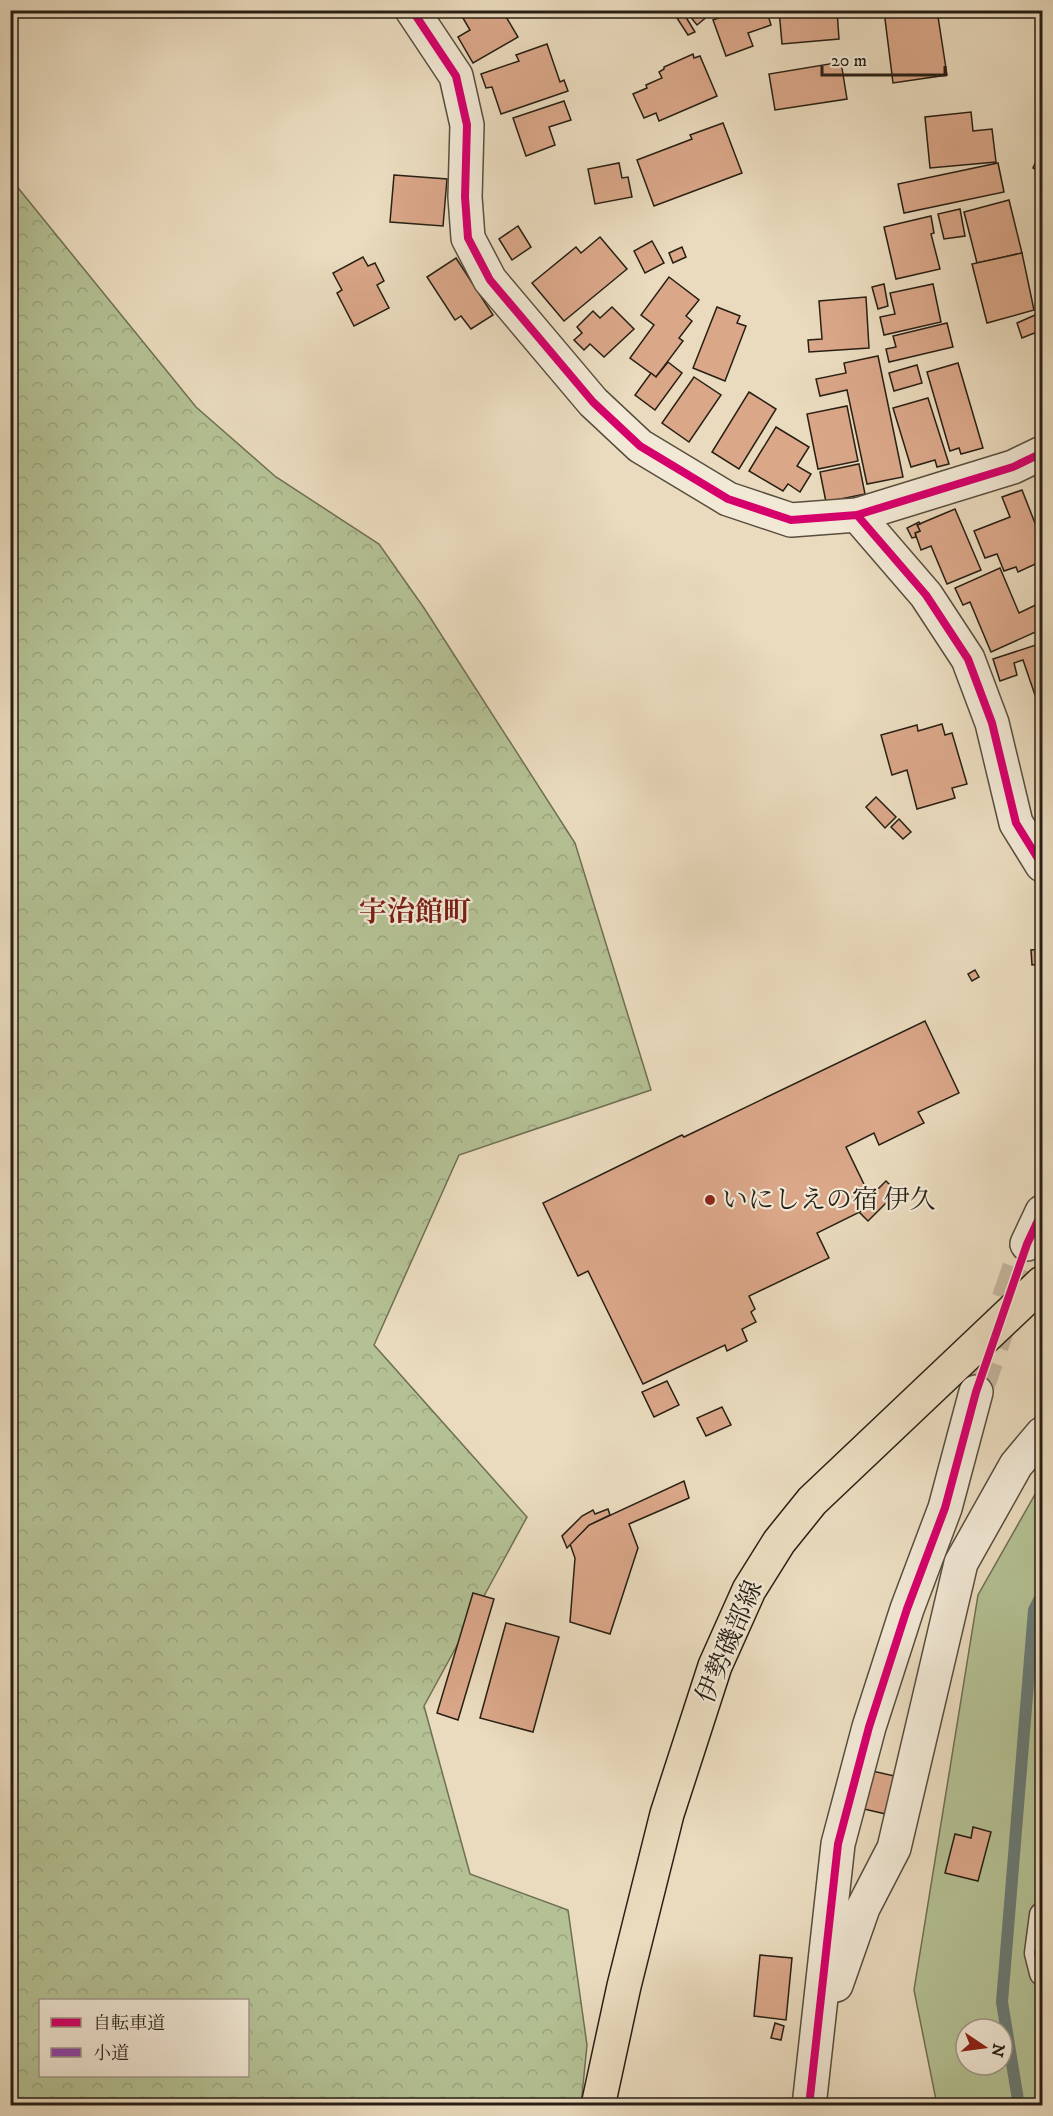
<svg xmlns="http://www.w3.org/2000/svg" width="1053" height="2116" viewBox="0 0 1053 2116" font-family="'IM FELL DW Pica','Noto Serif JP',serif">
  <defs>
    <pattern id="forest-crowns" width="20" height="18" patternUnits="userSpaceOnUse" patternTransform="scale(1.5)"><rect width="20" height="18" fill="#b4c194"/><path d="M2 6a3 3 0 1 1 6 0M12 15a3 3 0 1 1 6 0" fill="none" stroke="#9ba57f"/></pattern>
  </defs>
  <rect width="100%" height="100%" fill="#eadbbe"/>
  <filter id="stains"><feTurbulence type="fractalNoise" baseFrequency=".00333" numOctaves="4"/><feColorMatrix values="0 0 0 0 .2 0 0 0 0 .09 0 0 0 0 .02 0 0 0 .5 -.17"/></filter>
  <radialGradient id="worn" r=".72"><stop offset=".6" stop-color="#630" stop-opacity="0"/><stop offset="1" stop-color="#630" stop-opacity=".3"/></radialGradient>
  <path fill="#b4c194" stroke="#6e7054" stroke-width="1.5" fill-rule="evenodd" d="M1042,1482V2105H937L914,1990L978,1595ZM966,2029H1002V2065H966Z"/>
  <path fill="url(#forest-crowns)" stroke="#6e7054" stroke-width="1.5" fill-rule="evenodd" d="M10,178L196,407L276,477L379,544L424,608L575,843L651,1090L459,1155L374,1345L527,1517L424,1706L470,1874L568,1910L587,2045L581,2105H11ZM40,2000H248V2076H40Z"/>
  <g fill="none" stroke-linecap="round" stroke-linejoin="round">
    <path stroke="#6b7c76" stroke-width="12" d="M1019,2106L1002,2002L1034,1610L1042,1594"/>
  </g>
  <g fill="#daa789" stroke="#281f14" stroke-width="1.5">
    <path d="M465,10H502L518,37L473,63L458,37L470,30L460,13Z"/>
    <path d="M685,10H715L697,25Z"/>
    <path d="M740,10H770L767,12L771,25L748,33L753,46L726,56L713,20Z"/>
    <path d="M779,10H837L839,39L782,44Z"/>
    <path d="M937,10L947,75L893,83L884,11Z"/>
    <path d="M684,14L695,32L688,35L677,18Z"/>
    <path d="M547,44L560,82L564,80L568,91L501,114L492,87L486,88L481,74L519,61L516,55Z"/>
    <path d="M693,54L694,58L700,56L717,96L659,121L656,113L644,118L633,94L647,88L646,85L662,78L659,72L664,69V67Z"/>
    <path d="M841,62L847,99L775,110L769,74Z"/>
    <path d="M564,101L571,120L549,127L555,145L526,156L513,118Z"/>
    <path d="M971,112L973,131L992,129L996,162L930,168L925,117Z"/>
    <path d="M723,123L742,173L654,206L637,160L692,139L690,135Z"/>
    <path d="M1042,148V173L1033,168Z"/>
    <path d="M619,163L622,178L628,177L632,197L595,204L588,169Z"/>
    <path d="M998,163L1004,192L904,213L898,184Z"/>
    <path d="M394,175L447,179L443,226L390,222Z"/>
    <path d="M1009,200L1022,253L977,263L964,212Z"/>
    <path d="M960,209L965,236L944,239L938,214Z"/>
    <path d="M931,216L934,233L931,234L940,269L896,279L884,227Z"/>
    <path d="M518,226L531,247L512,260L499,239Z"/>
    <path d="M600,237L627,269L564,321L532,283L576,247L581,253Z"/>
    <path d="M652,241L664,263L645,273L634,251Z"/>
    <path d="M682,247L686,257L673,263L669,253Z"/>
    <path d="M1022,253L1034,310L987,323L972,264Z"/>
    <path d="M363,257L368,266L375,263L384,281L377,285L389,308L354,326L337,293L342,290L333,273Z"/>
    <path d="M456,258L493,315L471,329L461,316L455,320L427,277Z"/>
    <path d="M669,277L699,300L686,316L692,321L679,338L683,341L656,377L630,358L654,325L641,315Z"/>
    <path d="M884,284L888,306L878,309L872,287Z"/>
    <path d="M933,284L941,322L884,335L880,317L895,314L890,293Z"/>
    <path d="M866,297L869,348L809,352L808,340L822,339L819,301Z"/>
    <path d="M612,307L634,329L604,357L590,344L584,350L574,340L582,333L577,327L593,311L600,318Z"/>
    <path d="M717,307L740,316L737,323L746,326L725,381L693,368Z"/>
    <path d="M1042,312V330L1022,338L1017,323Z"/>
    <path d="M947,323L953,347L889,362L886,349L896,347L893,336Z"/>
    <path d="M878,356L903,477L867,484L847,390L820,396L816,379L846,373L844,363Z"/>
    <path d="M668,362L682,373L655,410L635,395L651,373L656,377Z"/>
    <path d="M958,363L983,448L961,454L959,448L950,451L927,372Z"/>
    <path d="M917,365L922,383L894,391L889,373Z"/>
    <path d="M694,377L721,395L689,442L662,423Z"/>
    <path d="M749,392L776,409L739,469L712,452Z"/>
    <path d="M928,398L949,464L937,467L935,460L911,467L893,408Z"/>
    <path d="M847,406L858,461L818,469L807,414Z"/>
    <path d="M776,427L809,447L797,466L811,474L800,492L788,484L783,491L749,471Z"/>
    <path d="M859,464L865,494L826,502L820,472Z"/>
    <path d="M1022,490L1042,541V561L1018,572L1016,567L1004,571L997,554L985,558L974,531L1010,517L1002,497Z"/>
    <path d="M955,509L981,570L947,584L931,546L921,550L915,533L920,531L917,525Z"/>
    <path d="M919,522L920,524L917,525L920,531L915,533L916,537L912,538L907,528Z"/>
    <path d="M1000,568L1019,613L1042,602V629L991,652L970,602L963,605L955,588Z"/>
    <path d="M1042,643V695L1036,698L1023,660L1014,663L1017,675L1000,681L993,659Z"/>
    <path d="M942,724L945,735L952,733L967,784L952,788L955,798L917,809L907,770L892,775L881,735L917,725L918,731Z"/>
    <path d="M876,797L896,817L885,828L866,807Z"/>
    <path d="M899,819L911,832L903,839L891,827Z"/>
    <path d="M1042,949V964L1032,965L1031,950Z"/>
    <path d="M975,970L979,977L972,981L968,974Z"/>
    <path d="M1042,975V1012L1037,976Z"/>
    <path d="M925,1021L959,1093L918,1112L924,1123L879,1145L874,1133L846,1147L874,1205L817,1233L829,1258L749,1296L755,1309L751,1312L756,1322L742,1329L747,1341L727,1351L725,1345L643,1384L588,1271L578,1276L543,1203L682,1135L684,1137Z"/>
    <path d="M886,1181L897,1192L868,1221L859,1212L874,1205L870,1197Z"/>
    <path d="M667,1381L679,1405L654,1417L642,1392Z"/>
    <path d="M722,1407L731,1425L706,1436L697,1418Z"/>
    <path d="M684,1481L689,1498L629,1524L638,1548L610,1634L570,1622L575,1558L570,1544L589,1525Z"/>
    <path d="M608,1509L610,1515L589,1525L567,1548L562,1536L582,1516L593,1510L595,1514Z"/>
    <path d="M473,1593L494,1599L458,1720L437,1713Z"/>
    <path d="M506,1623L559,1637L533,1732L480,1718Z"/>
    <path d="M846,1765L912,1780L903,1818L838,1803Z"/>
    <path d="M973,1827L991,1832L978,1881L945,1873L955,1834L971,1838Z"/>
    <path d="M760,1955L792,1958L786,2020L754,2016Z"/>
    <path d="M775,2023L784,2026L781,2040L771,2038Z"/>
  </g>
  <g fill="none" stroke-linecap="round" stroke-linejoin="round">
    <path stroke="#c3b59c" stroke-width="33" stroke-dasharray="33 16" stroke-linecap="butt" d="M976,1392L1027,1244"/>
    <g stroke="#584e3e" stroke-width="27">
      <path id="pedestrian" d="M1042,1915L1037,1953L1042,1973"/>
    </g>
    <g stroke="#584e3e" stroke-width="36">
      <g id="minor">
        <path d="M412,10L456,76L467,125L465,197L468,238L490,280L593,402L640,446L728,499L791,520L857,515L1013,467L1042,453"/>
        <path d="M857,515L926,595L968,659L992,723L1016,823L1042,865"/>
      </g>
    </g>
    <g stroke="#584e3e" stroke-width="36">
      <g id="tertiary">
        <path d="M1027,1244L1042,1212"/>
        <path d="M836,1985L863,1908L894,1848L961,1563L1016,1465L1042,1434"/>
        <path d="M809,2106L838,1844L869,1727L907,1609L945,1508L976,1392"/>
      </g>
    </g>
    <g stroke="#281f14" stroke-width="36">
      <path id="primary" d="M598,2106L624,1986L667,1814L715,1666L749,1590L779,1542L812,1501L1042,1283"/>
    </g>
    <use href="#pedestrian" stroke="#f1e8d5" stroke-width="24"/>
    <use href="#minor" stroke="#f1e8d5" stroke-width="33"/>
    <use href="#tertiary" stroke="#f1e8d5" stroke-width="33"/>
    <use href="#primary" stroke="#eadbbe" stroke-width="33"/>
    <path stroke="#8e44ad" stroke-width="6" stroke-dasharray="12 6" stroke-linecap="butt" d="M1042,1915L1037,1953L1042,1973"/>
    <g stroke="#f1e8d5" stroke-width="11">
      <g id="cycleway">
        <path d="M412,10L456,76L467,125L465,197L468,238L490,280L593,402L640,446L728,499L791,520L857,515L1013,467L1042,453"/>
        <path d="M857,515L926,595L968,659L992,723L1016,823L1042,865"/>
        <path d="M809,2106L838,1844L869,1727L907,1609L945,1508L976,1392L1027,1244L1042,1212"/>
      </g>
    </g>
    <use href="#cycleway" stroke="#d6006c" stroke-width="8"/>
  </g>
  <circle fill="#8f2418" stroke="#f1e8d5" stroke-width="2" cx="710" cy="1200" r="6"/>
  <g text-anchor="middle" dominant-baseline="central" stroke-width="4.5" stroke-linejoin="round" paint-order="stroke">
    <g font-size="26" fill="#281f14" stroke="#f1e8d5" text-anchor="start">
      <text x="722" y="1200">いにしえの宿 伊久</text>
    </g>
    <g font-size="26" fill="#281f14" stroke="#f1e8d5">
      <text transform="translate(730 1642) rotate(-67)">伊勢磯部線</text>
    </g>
    <g font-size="28" font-weight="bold" fill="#7a1f14" stroke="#f1e8d5">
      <text x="415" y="912">宇治館町</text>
    </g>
  </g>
  <rect width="1053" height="2116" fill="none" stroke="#eadbbe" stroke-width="36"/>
  <rect x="12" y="12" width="1029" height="2092" fill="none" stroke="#281f14" stroke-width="3"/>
  <rect x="18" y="18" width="1017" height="2080" fill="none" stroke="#281f14" stroke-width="1.5"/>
  <rect x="39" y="1999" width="210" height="78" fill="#f1e8d5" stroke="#a19888" stroke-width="1.5"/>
  <rect x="51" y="2018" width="30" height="9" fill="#d6006c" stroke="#a19888" stroke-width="1.5"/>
  <text x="93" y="2029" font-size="18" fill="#281f14">自転車道</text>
  <rect x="51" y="2048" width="30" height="9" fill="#8e44ad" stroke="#a19888" stroke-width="1.5"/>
  <text x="93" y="2059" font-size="18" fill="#281f14">小道</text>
  <g transform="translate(984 2047) rotate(103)"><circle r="28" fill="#f1e8d5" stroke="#a19888" stroke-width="1.5"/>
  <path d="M0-4.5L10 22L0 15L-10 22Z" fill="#8f2418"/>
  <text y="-9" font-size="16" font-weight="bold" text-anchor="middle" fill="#281f14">N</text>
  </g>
  <path d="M822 66v9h123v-9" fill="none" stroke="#281f14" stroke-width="3"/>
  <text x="831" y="66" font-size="18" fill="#281f14" stroke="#f1e8d5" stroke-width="4.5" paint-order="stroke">20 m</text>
  <rect width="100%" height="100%" filter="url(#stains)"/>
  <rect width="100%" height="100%" fill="url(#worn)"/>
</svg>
